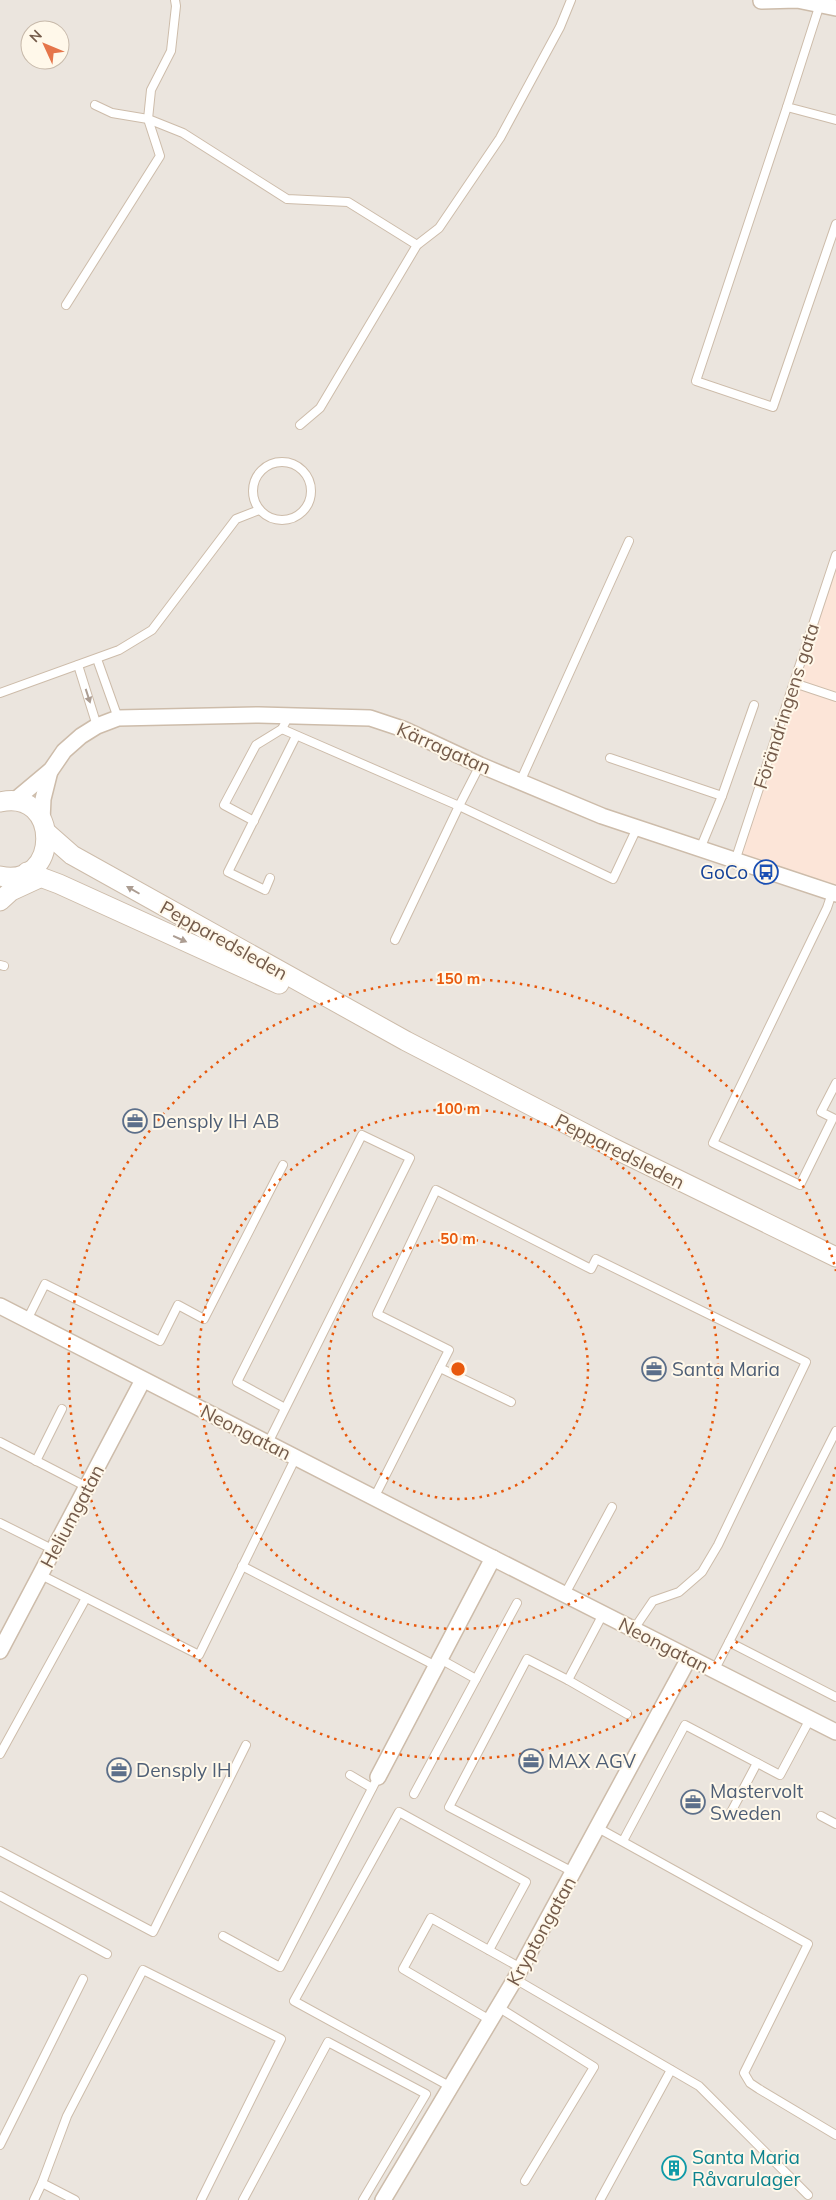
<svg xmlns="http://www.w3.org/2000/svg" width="836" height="2200" viewBox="0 0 836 2200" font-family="Mulish,sans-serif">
  <rect width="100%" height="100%" fill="#fcf4e4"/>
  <path fill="#fce5d8" d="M836,569V885L741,857Z"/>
  <path fill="#ebe5de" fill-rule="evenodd" d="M0,0H827L836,3V568L741,857L836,885V2200H0ZM30,30H60V60H30Z"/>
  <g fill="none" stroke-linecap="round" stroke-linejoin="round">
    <g stroke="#cdbcaa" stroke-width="10">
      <g id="service">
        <path d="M820,4L787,107L836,120"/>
        <path d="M95,105L112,113L148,119L183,133L287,199L348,202L417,245"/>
        <path d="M787,107L696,381L773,407L836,224"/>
        <path d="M66,305L160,156L148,119L151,90L171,51L176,6L175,0"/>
        <path d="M300,425L320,408L417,245L439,228L500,138L560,27L571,0"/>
        <circle cx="282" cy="491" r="29"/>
        <path d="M97,659L118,718"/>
        <path d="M78,665L97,726"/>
        <path d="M794,683L836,697"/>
        <path d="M0,693L119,650L152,630L236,519L259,510"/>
        <path d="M289,715L282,729L459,806L480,765"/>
        <path d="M610,758L722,796L700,849"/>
        <path d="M520,782L629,541"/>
        <path d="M722,796L754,705"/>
        <path d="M254,821L224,805L256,745L282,729"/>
        <path d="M735,861L836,555"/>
        <path d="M270,878L265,890L228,872L296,736"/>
        <path d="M832,893L827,908L713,1143L800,1185L833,1118L821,1112L836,1083"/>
        <path d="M395,940L459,806L613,879L637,828"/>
        <path d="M0,965L4,966"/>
        <path d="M27,1320L45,1284L160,1341L178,1305L204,1319L283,1165"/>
        <path d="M440,1368L511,1402"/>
        <path d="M0,1442L87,1487"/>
        <path d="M268,1443L410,1158L362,1135L237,1382L285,1408"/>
        <path d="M36,1461L62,1409"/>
        <path d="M374,1498L449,1350L377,1314L436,1190L591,1269L596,1259L806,1362L718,1545L702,1572L679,1592L653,1601L634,1629"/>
        <path d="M0,1523L54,1550"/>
        <path d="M242,1566L436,1666"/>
        <path d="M41,1575L199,1655L296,1457"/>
        <path d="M565,1594L612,1507"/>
        <path d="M729,1642L836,1431"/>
        <path d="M440,1659L476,1679"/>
        <path d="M714,1671L729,1642L836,1697"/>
        <path d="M568,1680L627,1714"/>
        <path d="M0,1754L86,1598"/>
        <path d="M350,1775L372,1788"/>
        <path d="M414,1794L517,1603"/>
        <path d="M729,1816L757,1763"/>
        <path d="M821,1816L836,1824"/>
        <path d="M598,1828L808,1944L744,2073L750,2083L759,2089L836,2135"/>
        <path d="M623,1841L685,1725L780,1775L810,1719"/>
        <path d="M0,1851L153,1932L246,1745"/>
        <path d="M573,1872L449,1807L527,1659L568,1680L603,1614"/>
        <path d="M0,1896L107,1954"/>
        <path d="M223,1936L280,1967L378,1777"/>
        <path d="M515,1979L699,2086L808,2195"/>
        <path d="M498,2007L594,2067L525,2181"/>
        <path d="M490,2020L403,1969L431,1918L521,1968"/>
        <path d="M451,2087L294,2001L399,1812L526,1882L489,1950"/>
        <path d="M0,2145L83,1979"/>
        <path d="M42,2183L67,2116L143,1970L281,2039L201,2200"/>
        <path d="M34,2200L42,2183L75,2200"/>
        <path d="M243,2200L328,2042L426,2094L363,2200"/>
        <path d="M600,2200L671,2070"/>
      </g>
    </g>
    <g stroke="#cdbcaa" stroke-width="18">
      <g id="minor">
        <path d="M761,1L797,0L836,8"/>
        <path d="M14,801L51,770L64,751L81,736L97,726L118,718L259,715L370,718L403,729L480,765L602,816L836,894"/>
        <path d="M42,820L43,799L50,771"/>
        <path d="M0,1306L406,1514L836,1732"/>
        <path d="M0,1651L143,1380"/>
        <path d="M378,1777L493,1558"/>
        <path d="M383,2200L515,1979L689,1658"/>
      </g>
    </g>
    <g stroke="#cdbcaa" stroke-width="21">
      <g id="tertiary">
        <path d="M0,802C61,788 61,889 0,876"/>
        <path d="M47,833L72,855L406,1041L611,1147L836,1257"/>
        <path d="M27,872L59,884L279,984"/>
        <path d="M0,901L11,891L37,879"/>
      </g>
    </g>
    <use href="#service" stroke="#fff" stroke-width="8"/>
    <use href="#minor" stroke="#fff" stroke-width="15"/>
    <use href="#tertiary" stroke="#fff" stroke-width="19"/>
  </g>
  <defs><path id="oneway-solid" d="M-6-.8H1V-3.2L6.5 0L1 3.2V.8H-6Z" transform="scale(1.25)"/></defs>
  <g fill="#ac9d92">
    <use href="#oneway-solid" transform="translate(88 696) rotate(72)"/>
    <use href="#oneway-solid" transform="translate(133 890) rotate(-150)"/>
    <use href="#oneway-solid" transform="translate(180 939) rotate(24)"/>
  </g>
  <g fill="none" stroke="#e8590c" stroke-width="2.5" stroke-dasharray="2.5 5">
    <circle cx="458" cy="1369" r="130"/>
    <circle cx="458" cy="1369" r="260"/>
    <path d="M836 1467A390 390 0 1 1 836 1271"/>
  </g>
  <defs>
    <g id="bus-ring" transform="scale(1.25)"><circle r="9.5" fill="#fff8ea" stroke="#1a4fb4" stroke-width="1.5"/><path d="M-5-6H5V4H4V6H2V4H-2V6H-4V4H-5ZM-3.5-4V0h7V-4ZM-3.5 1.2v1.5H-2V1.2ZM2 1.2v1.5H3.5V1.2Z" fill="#1a4fb4"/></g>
    <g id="office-ring" transform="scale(1.25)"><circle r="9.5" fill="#fff8ea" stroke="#5c6f8a" stroke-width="1.5"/><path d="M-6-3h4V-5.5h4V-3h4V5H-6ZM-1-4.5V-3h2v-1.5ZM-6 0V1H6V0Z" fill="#5c6f8a"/></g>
    <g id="building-ring" transform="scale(1.25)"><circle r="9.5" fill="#fff8ea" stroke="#0f9aa8" stroke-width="1.5"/><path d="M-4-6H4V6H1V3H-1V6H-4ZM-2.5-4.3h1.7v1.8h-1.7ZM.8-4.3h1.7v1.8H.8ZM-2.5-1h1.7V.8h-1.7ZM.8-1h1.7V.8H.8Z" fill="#0f9aa8"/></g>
  </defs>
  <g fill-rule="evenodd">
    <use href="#bus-ring" x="766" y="872"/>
    <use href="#office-ring" x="135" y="1121"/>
    <use href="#office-ring" x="654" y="1369"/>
    <use href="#office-ring" x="531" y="1761"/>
    <use href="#office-ring" x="119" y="1770"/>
    <use href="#office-ring" x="693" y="1802"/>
    <use href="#building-ring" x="674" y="2168"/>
  </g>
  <g text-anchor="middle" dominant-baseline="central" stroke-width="4" stroke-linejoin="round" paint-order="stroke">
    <g font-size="19" fill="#745b4a" stroke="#fff8ea">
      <text transform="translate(786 706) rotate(-72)">Förändringens gata</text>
      <text transform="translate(444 748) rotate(24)">Kärragatan</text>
      <text transform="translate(224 940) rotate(29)">Pepparedsleden</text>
      <text transform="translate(620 1151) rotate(27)">Pepparedsleden</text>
      <text transform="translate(246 1432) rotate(27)">Neongatan</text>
      <text transform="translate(72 1516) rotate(-62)">Heliumgatan</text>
      <text transform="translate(664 1645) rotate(27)">Neongatan</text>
      <text transform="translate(541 1931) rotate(-61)">Kryptongatan</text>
    </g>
    <g font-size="19" fill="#164399" stroke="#fff8ea" text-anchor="end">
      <text x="748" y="872">GoCo</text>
    </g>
    <g font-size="19" fill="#4e5e75" stroke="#fff8ea" text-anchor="start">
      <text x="152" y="1121">Densply IH AB</text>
      <text x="672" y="1369">Santa Maria</text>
      <text x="548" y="1761">MAX AGV</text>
      <text x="136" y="1770">Densply IH</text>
      <text x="710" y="1791">Mastervolt<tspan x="710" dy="22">Sweden</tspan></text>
    </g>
    <g font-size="19" fill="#0d838f" stroke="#fff8ea" text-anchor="start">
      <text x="692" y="2157">Santa Maria<tspan x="692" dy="22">Råvarulager</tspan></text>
    </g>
  </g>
  <circle cx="458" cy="1369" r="8" fill="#e8590c" stroke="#fff8ea" stroke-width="2.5"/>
  <g font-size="15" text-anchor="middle" font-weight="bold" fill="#e8590c" stroke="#fff8ea" stroke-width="4" stroke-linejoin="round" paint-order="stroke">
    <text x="458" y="984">150 m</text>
    <text x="458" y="1114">100 m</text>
    <text x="458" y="1244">50 m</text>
  </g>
  <g transform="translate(45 45) rotate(314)"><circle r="24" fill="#fff8ea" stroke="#c7b9aa"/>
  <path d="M0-4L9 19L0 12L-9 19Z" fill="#e5754a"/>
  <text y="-8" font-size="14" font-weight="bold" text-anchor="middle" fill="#745b4a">N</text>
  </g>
</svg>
